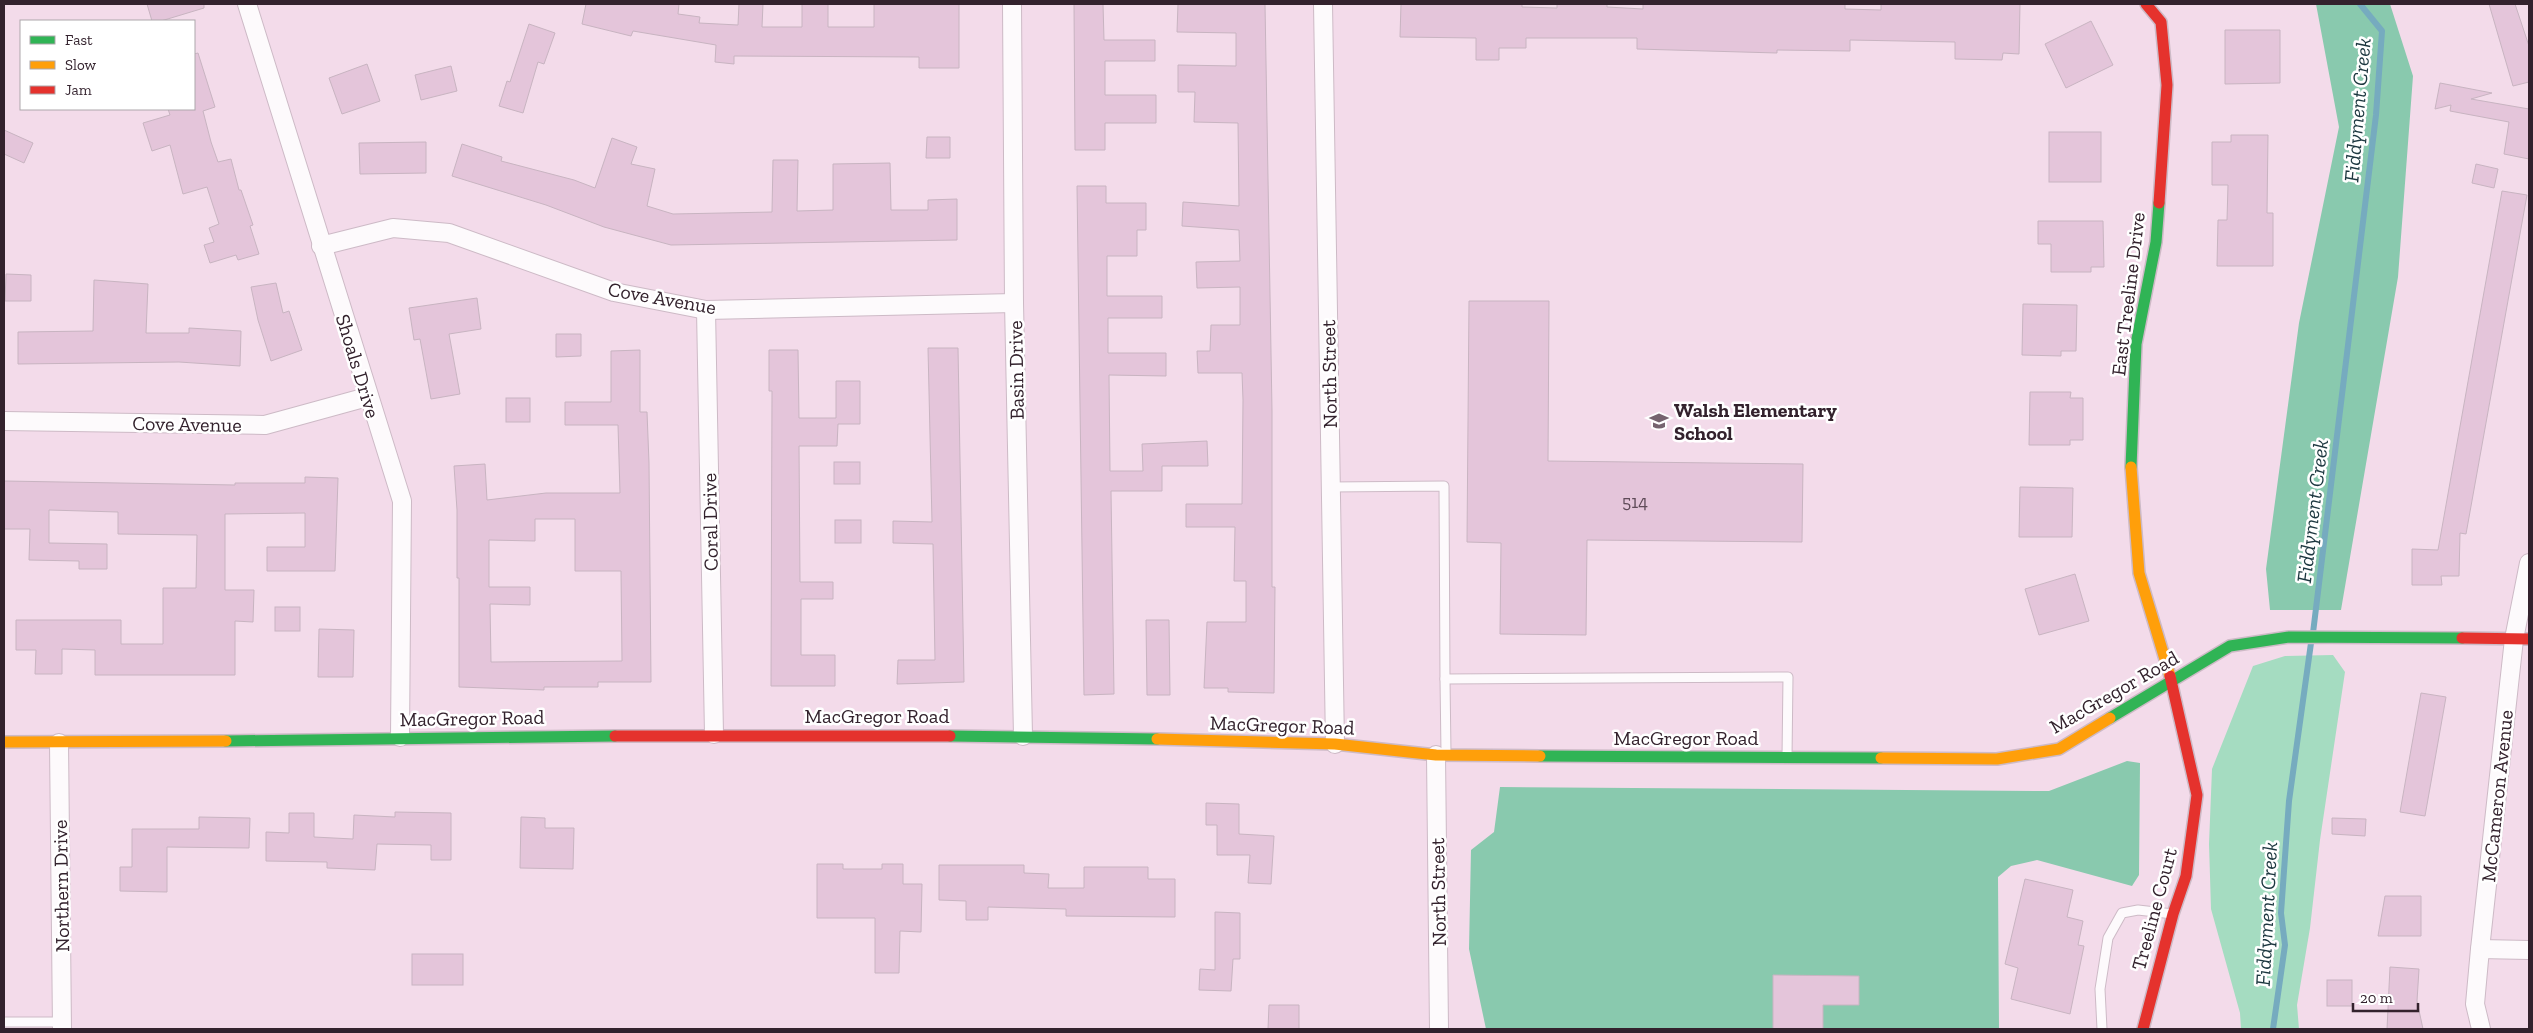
<svg xmlns="http://www.w3.org/2000/svg" width="2533" height="1033" viewBox="0 0 2533 1033" font-family="'Zilla Slab',serif">
  <rect width="100%" height="100%" fill="#f3dbea"/>
  <path fill="#a5dcc1" d="M2333,655L2345,672L2320,840L2310,928L2297,1005L2299,1029H2241L2240,1013L2211,909L2209,844L2212,769L2253,666L2285,656Z"/>
  <g fill="#89c9ae">
    <path d="M2316,4H2390L2413,76L2398,277L2341,610H2270L2266,569L2299,323L2339,127Z"/>
    <path d="M2127,761L2140,763L2139,875L2132,886L2037,860L2011,866L1998,877L1999,1029H1486L1469,949L1471,850L1494,832L1500,787L2049,791Z"/>
  </g>
  <g fill="none" stroke-linecap="round" stroke-linejoin="round">
    <g stroke="#76abbf" stroke-width="6">
      <path d="M2313,633L2376,115L2382,31L2360,4"/>
      <path d="M2273,1029L2285,945L2281,913L2289,801L2311,643"/>
    </g>
  </g>
  <g fill="#e4c5da" stroke="#c8b4c1" fill-rule="evenodd">
    <path d="M147,4H204V8L161,21H152Z"/>
    <path d="M586,4H679L678,14L700,17L699,23L738,25L739,4H763L762,27H802V4H828V27H874V4H959V68H919V57L734,56V64L715,62L716,45L633,31L631,36L582,24Z"/>
    <path d="M1074,4H1103L1104,40H1155V61H1105V95H1156V123H1105V150H1075Z"/>
    <path d="M1178,4H1265L1272,411V587H1275L1274,693L1228,692V688H1204L1207,622H1246V581H1234L1235,527H1186V504H1242L1243,400L1242,373H1198L1197,351H1210L1211,325H1240V287L1197,288L1196,262L1240,261L1239,230L1182,226L1183,202L1239,206L1238,123L1194,122L1195,92H1178V65L1236,66V33L1177,32Z"/>
    <path d="M1401,4H1522V7L1557,8V4H1607V7L1643,9V4H1845V9L1881,10V4H2020L2019,54L2003,53L2002,60L1955,59V42L1850,40V51L1777,50V53L1637,49V38H1526V48H1499V60H1476V38L1400,37Z"/>
    <path d="M2489,4H2515L2529,46V82L2513,86Z"/>
    <path d="M2091,21L2113,65L2066,88L2045,44Z"/>
    <path d="M529,24L555,33L544,64L538,62L523,113L499,106L507,81L510,82Z"/>
    <path d="M2225,30H2280V83L2225,84Z"/>
    <path d="M198,53L215,107L203,111L211,142L218,162L231,159L239,190H241L253,225L250,226L259,254L238,260L236,255L210,263L204,245L214,242L209,228L219,224L207,187L183,194L170,145L152,151L143,123L170,115L168,109H194V54Z"/>
    <path d="M367,64L380,101L342,114L329,78Z"/>
    <path d="M451,66L457,91L421,100L415,75Z"/>
    <path d="M2440,83L2492,93L2471,99L2529,109V159L2504,154L2509,122L2450,111L2451,105L2435,109Z"/>
    <path d="M4,130L33,143L24,163L4,154Z"/>
    <rect x="2049" y="132" width="52" height="50"/>
    <path d="M2231,135H2268L2267,213H2273V266H2217L2218,220H2227L2228,185H2212V142H2231Z"/>
    <path d="M927,137H950V158H926Z"/>
    <path d="M612,138L637,147L631,164L655,169L647,206L673,214L772,212L773,160H798L797,211L833,210V164L890,163L891,210H928V200L957,199V240L671,245L604,227L546,205L452,176L462,144L502,157L501,161L574,180L595,188Z"/>
    <path d="M426,142V173L360,174L359,143Z"/>
    <path d="M2476,164L2498,169L2494,188L2472,183Z"/>
    <path d="M1077,186H1106V203H1146V230H1137V256H1107V296H1162V318H1108V353H1166V376L1109,375L1110,471H1143L1142,444L1207,441L1208,466H1162V491H1111L1114,694L1084,695Z"/>
    <path d="M2502,191L2527,195L2466,534L2460,533L2459,576H2441L2442,585H2412V549L2438,550Z"/>
    <path d="M2038,221H2103L2104,267H2091V272H2051V244H2038Z"/>
    <path d="M6,274L31,275V301H5Z"/>
    <path d="M94,280L148,284L146,333H189V328L241,331L240,366L179,362L18,364V332L93,331Z"/>
    <path d="M276,283L283,313L289,311L302,350L271,361L258,320L251,287Z"/>
    <path d="M477,298L481,329L449,334L460,394L431,399L420,339L414,340L409,308Z"/>
    <path d="M1469,301H1549L1548,461L1803,464L1802,542L1587,540L1586,635L1500,634L1501,543L1467,542Z"/>
    <path d="M2023,304L2077,305L2076,351H2061V356L2022,355Z"/>
    <path d="M556,334H581V356L556,357Z"/>
    <path d="M928,348H958L964,682L897,684L898,660H935L933,544L893,543V521L932,522Z"/>
    <path d="M640,350V412H647L649,463L651,682H598V687H544V690L459,687V578H457V510L454,466L485,464L487,500L546,493H620L618,425H565V402H611V351ZM535,519H575V571H621L622,661L491,662L490,604L530,605V587H489V540L535,541Z"/>
    <path d="M769,350H798L799,418H836V381H860V424H838L837,446H799L800,582H833V599H801V655H835V686H771L772,391H769Z"/>
    <path d="M2030,392H2071L2070,398H2083V440H2070V445H2029Z"/>
    <rect x="506" y="398" width="24" height="24"/>
    <rect x="834" y="462" width="26" height="22"/>
    <path d="M305,477L338,478L335,571H267V547H305V513L225,514V590H254L253,622L235,621V675H95V650L62,649V674H35L36,650H16V620H121V644H163V588H196L197,535L118,534V512L49,510V543L107,544V569H79V561L29,560L30,529H4V481L235,485V483H305Z"/>
    <path d="M2020,487L2073,488L2072,537H2019Z"/>
    <rect x="835" y="520" width="26" height="23"/>
    <path d="M2075,574L2089,621L2039,635L2025,589Z"/>
    <rect x="275" y="607" width="25" height="24"/>
    <path d="M1146,620H1169L1170,695H1147Z"/>
    <path d="M319,629L354,630L353,677H318Z"/>
    <path d="M2421,693L2446,697L2425,816L2400,812Z"/>
    <path d="M1206,803L1239,804V834L1274,836L1271,884L1248,883L1250,855H1217V825H1206Z"/>
    <path d="M395,812L451,813V860H431V845L377,844L375,870L327,868V862L266,861V832L289,833V813H314V837L353,839L354,815L395,817Z"/>
    <path d="M199,817L250,818L249,848L167,847V892L120,891V867H132V829H199Z"/>
    <path d="M521,817L545,818V828H574L573,869L520,868Z"/>
    <path d="M2332,818L2366,819L2365,836L2332,834Z"/>
    <path d="M817,864H843V869H882V864H903V884H922L921,932L900,931L899,973H875V918H817Z"/>
    <path d="M939,865H1024V873L1049,874L1048,888H1084V867H1148V879H1175V917L1066,916V909L988,907V920H966V901L939,900Z"/>
    <path d="M2025,879L2073,890L2067,917L2083,921L2078,945L2084,946L2070,1014L2011,999L2018,968L2005,964Z"/>
    <path d="M2385,896H2421V936H2378Z"/>
    <path d="M1215,912L1240,913V959H1233L1231,991L1199,990L1200,969L1215,970Z"/>
    <rect x="412" y="954" width="51" height="31"/>
    <path d="M2390,967L2419,969L2417,1001L2423,1029H2387Z"/>
    <path d="M1773,975L1859,976V1005H1823V1029H1773Z"/>
    <rect x="2327" y="980" width="25" height="26"/>
    <path d="M1269,1005H1299V1029H1268Z"/>
  </g>
  <g fill="none" stroke-linecap="round" stroke-linejoin="round">
    <g stroke="#cdbac6" stroke-width="11">
      <g id="lane">
        <path d="M1331,487L1444,486L1445,679"/>
        <path d="M1446,753L1445,679L1788,677L1787,757"/>
        <path d="M4,1022H62"/>
        <path d="M2102,1029L2100,989L2108,938L2122,913L2138,910L2173,914"/>
      </g>
    </g>
    <g stroke="#cdbac6" stroke-width="20">
      <g id="street">
        <path d="M247,4L402,501L400,737"/>
        <path d="M1012,4L1014,303L1023,736"/>
        <path d="M1323,4L1335,744"/>
        <path d="M321,246L393,228L449,233L614,292L706,310L1014,303"/>
        <path d="M706,310L714,734"/>
        <path d="M4,421L265,425L367,397"/>
        <path d="M59,743L62,1029"/>
        <path d="M1436,755L1439,1029"/>
        <path d="M2480,949L2529,950"/>
        <path d="M2481,1029L2475,1004L2480,949L2514,639L2529,563"/>
      </g>
    </g>
    <g stroke="#cdbac6" stroke-width="14">
      <g id="fast">
        <path d="M2131,467L2136,344L2156,242L2159,203"/>
        <path d="M2110,718L2230,646L2289,637L2462,638"/>
        <path d="M950,736L1157,739"/>
        <path d="M226,741L615,736"/>
        <path d="M1540,756L1881,758"/>
      </g>
    </g>
    <g stroke="#cdbac6" stroke-width="14">
      <g id="slow">
        <path d="M2131,467L2139,573L2170,676"/>
        <path d="M1157,739L1335,744L1436,755L1540,756"/>
        <path d="M4,742L226,741"/>
        <path d="M1881,758L1997,759L2059,749L2110,718"/>
      </g>
    </g>
    <g stroke="#cdbac6" stroke-width="14">
      <g id="jam">
        <path d="M2146,4L2161,22L2167,85L2159,203"/>
        <path d="M2462,638L2529,639"/>
        <path d="M615,736H950"/>
        <path d="M2143,1029L2173,914L2186,876L2197,795L2170,676"/>
      </g>
    </g>
    <use href="#lane" stroke="#fdfafc" stroke-width="9"/>
    <use href="#street" stroke="#fdfafc" stroke-width="18"/>
    <use href="#fast" stroke="#30b455" stroke-width="11"/>
    <use href="#slow" stroke="#ff9f0a" stroke-width="11"/>
    <use href="#jam" stroke="#e5322d" stroke-width="11"/>
  </g>
  <defs>
    <g id="school-bare" transform="scale(1.5)"><path d="M0-5L7-2L0 1L-7-2ZM-4 1L0 2.5L4 1V4Q0 6-4 4Z" fill="#76636f" stroke="#fff" stroke-width="2.5" paint-order="stroke"/></g>
  </defs>
  <g fill-rule="evenodd">
    <use href="#school-bare" x="1659" y="421"/>
  </g>
  <g text-anchor="middle" dominant-baseline="central" stroke-width="5" stroke-linejoin="round" paint-order="stroke">
    <g font-size="18" fill="#5f4b58">
      <text x="1635" y="502">514</text>
    </g>
    <g font-size="20" fill="#33222d" stroke="#fff">
      <text transform="translate(2128 294) rotate(-83)">East Treeline Drive</text>
      <text transform="translate(662 298) rotate(10)">Cove Avenue</text>
      <text transform="translate(358 366) rotate(73)">Shoals Drive</text>
      <text transform="translate(1016 370) rotate(-91)">Basin Drive</text>
      <text transform="translate(1329 374) rotate(-91)">North Street</text>
      <text transform="translate(187 424) rotate(1)">Cove Avenue</text>
      <text transform="translate(710 522) rotate(-91)">Coral Drive</text>
      <text transform="translate(2114 692) rotate(-30)">MacGregor Road</text>
      <text x="877" y="716">MacGregor Road</text>
      <text transform="translate(472 718) rotate(-1)">MacGregor Road</text>
      <text transform="translate(1282 725) rotate(2)">MacGregor Road</text>
      <text x="1686" y="738">MacGregor Road</text>
      <text transform="translate(2497 796) rotate(-84)">McCameron Avenue</text>
      <text transform="translate(61 886) rotate(-91)">Northern Drive</text>
      <text transform="translate(1438 892) rotate(-91)">North Street</text>
      <text transform="translate(2154 909) rotate(-75)">Treeline Court</text>
    </g>
    <g font-size="20" font-weight="bold" fill="#33222d" stroke="#fff" text-anchor="start">
      <text x="1674" y="410">Walsh Elementary<tspan x="1674" dy="23">School</tspan></text>
    </g>
    <g font-size="21" font-style="italic" fill="#1c373f" stroke="#fff">
      <text transform="translate(2357 110) rotate(-85)">Fiddyment Creek</text>
      <text transform="translate(2312 511) rotate(-83)">Fiddyment Creek</text>
      <text transform="translate(2266 914) rotate(-87)">Fiddyment Creek</text>
    </g>
  </g>
  <rect width="2533" height="1033" fill="none" stroke="#33222d" stroke-width="10"/>
  <rect x="20" y="20" width="175" height="90" fill="#ffffff" stroke="#ada7ab"/>
  <rect x="30" y="36" width="25" height="8" fill="#30b455" stroke="#ada7ab"/>
  <text x="65" y="45" font-size="15" fill="#33222d">Fast</text>
  <rect x="30" y="61" width="25" height="8" fill="#ff9f0a" stroke="#ada7ab"/>
  <text x="65" y="70" font-size="15" fill="#33222d">Slow</text>
  <rect x="30" y="86" width="25" height="8" fill="#e5322d" stroke="#ada7ab"/>
  <text x="65" y="95" font-size="15" fill="#33222d">Jam</text>
  <path d="M2353 1003v8h65v-8" fill="none" stroke="#33222d" stroke-width="2.5"/>
  <text x="2360" y="1003" font-size="15" fill="#33222d" stroke="#ffffff" stroke-width="4" paint-order="stroke">20 m</text>
</svg>
